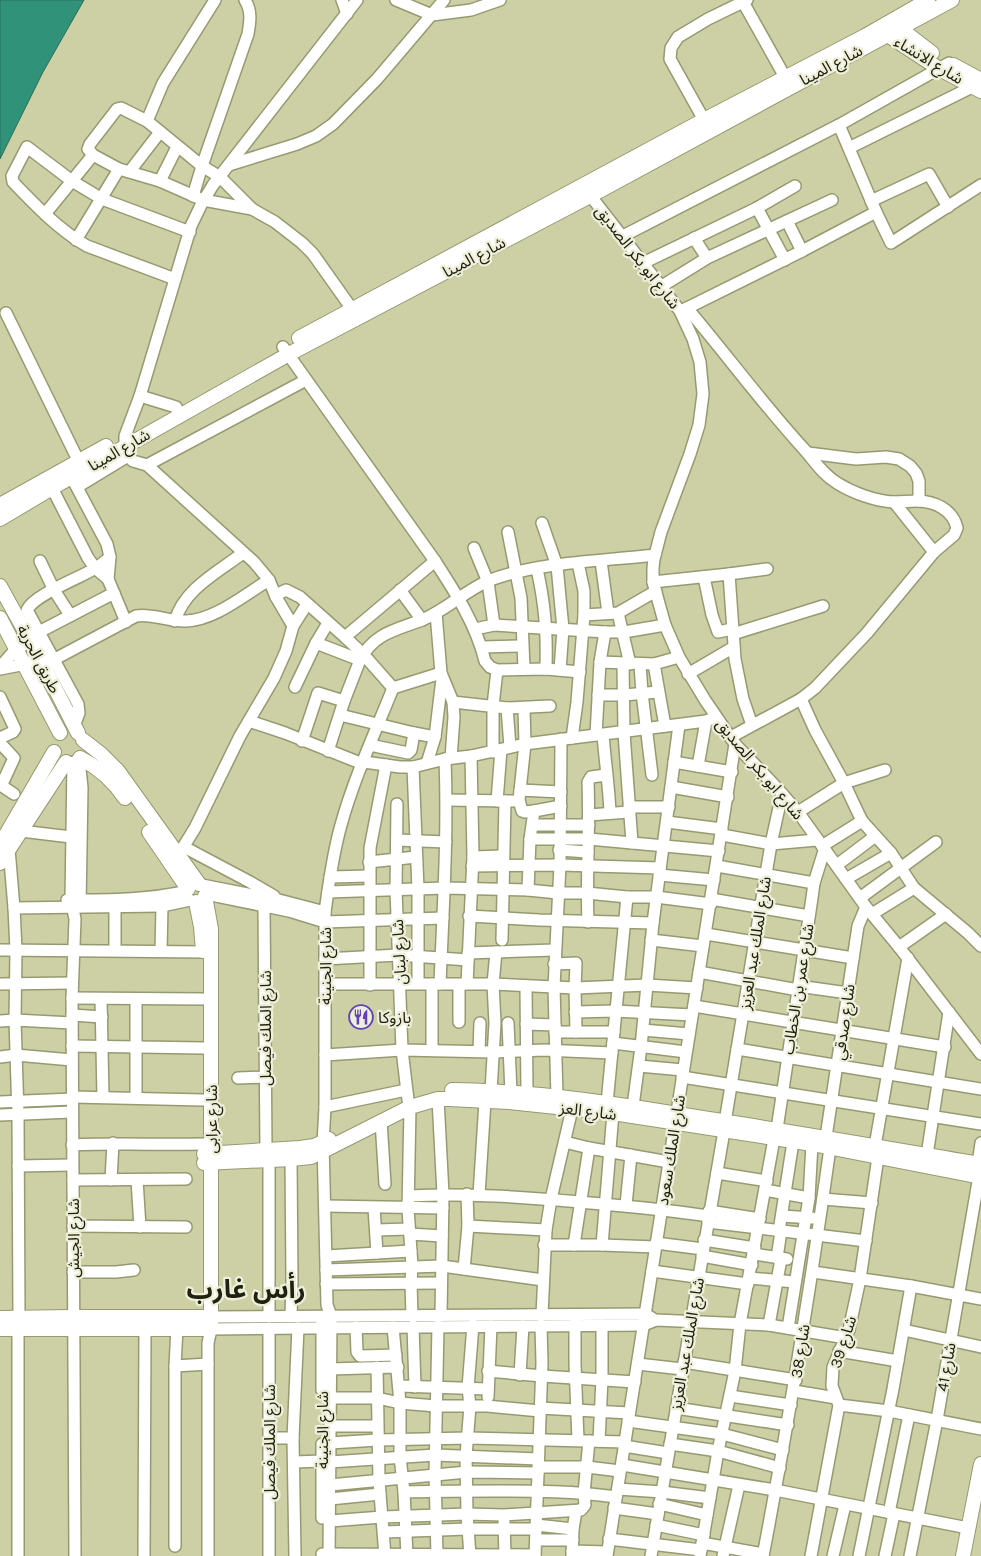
<svg xmlns="http://www.w3.org/2000/svg" width="981" height="1556" viewBox="0 0 981 1556" font-family="Karla,'Noto Sans Arabic',sans-serif">
  <rect width="100%" height="100%" fill="#cdd0a5"/>
  <path fill="#309278" stroke="#2b7059" d="M0,0H84L43,72L0,159Z"/>
  <g fill="none" stroke-linecap="round" stroke-linejoin="round">
    <g stroke="#979a71" stroke-width="14">
      <g id="minor">
        <path d="M245,0C252,11 250,22 248,34L202,166L147,121L121,108L117,109L90,144L88,149L93,155L119,169L160,181L203,200L252,209"/>
        <path d="M342,0L347,14"/>
        <path d="M396,0L432,15L471,10L500,0"/>
        <path d="M743,2L785,77"/>
        <path d="M704,120L670,59L671,48L678,37L708,19L747,0"/>
        <path d="M147,121L163,83L215,0"/>
        <path d="M849,148L972,87"/>
        <path d="M229,165L297,144L316,136L333,124L377,79L444,0"/>
        <path d="M130,171L160,132"/>
        <path d="M160,181L177,147"/>
        <path d="M586,190L680,311L693,339L700,362L703,394L699,425L690,454L661,532L654,559L653,568V582L665,625L679,657L705,700L735,744L778,789L798,812L866,907L899,947L981,1054"/>
        <path d="M193,196L202,166L220,177L252,209L275,222L302,243L313,254L352,309"/>
        <path d="M871,201L929,174L948,207"/>
        <path d="M757,208L785,260"/>
        <path d="M876,212L891,243L981,185"/>
        <path d="M45,214L93,155"/>
        <path d="M787,221L802,251"/>
        <path d="M623,236L839,125L949,63"/>
        <path d="M694,238L707,258"/>
        <path d="M76,240L119,169"/>
        <path d="M643,263L757,208L795,186"/>
        <path d="M175,279L87,246C59,230 35,205 13,182L12,176L27,147L72,181L102,199L190,232"/>
        <path d="M662,286L707,258L832,200"/>
        <path d="M687,308C726,354 762,403 803,448C814,460 822,474 837,483C853,493 875,501 894,502C902,502 909,501 917,501C935,501 953,510 957,528L954,535L934,552L867,633L815,688L801,699L731,737"/>
        <path d="M681,311L802,251L876,212L839,125"/>
        <path d="M6,313L79,462"/>
        <path d="M283,347L435,561C455,592 476,624 485,661L490,667L497,670L546,669L580,672"/>
        <path d="M140,396L176,407L180,415"/>
        <path d="M808,453L856,459L886,457L899,459L910,466L916,473L919,481V501"/>
        <path d="M128,456L125,449V436L140,396L191,226L202,203L213,185L357,0"/>
        <path d="M147,465L254,562L269,580L276,597L293,626"/>
        <path d="M73,480L107,544L110,557L108,579"/>
        <path d="M77,487L128,456L133,461L147,465L306,380"/>
        <path d="M52,488L88,558L95,568L108,579L126,622"/>
        <path d="M894,502L934,552"/>
        <path d="M542,523L557,566L563,629L560,670"/>
        <path d="M508,532L521,598L524,668"/>
        <path d="M474,548L488,582L494,625"/>
        <path d="M40,561L54,590L70,615"/>
        <path d="M601,561L608,613"/>
        <path d="M537,569C545,605 547,632 546,669"/>
        <path d="M729,574L767,569"/>
        <path d="M704,577L712,615L718,632L732,629"/>
        <path d="M653,582L729,574L735,659L743,699L752,725"/>
        <path d="M400,590L422,620"/>
        <path d="M276,597L278,594L286,590L300,597L345,637L363,654L393,688"/>
        <path d="M436,613L441,673L453,702L454,717L451,758"/>
        <path d="M618,613L630,664"/>
        <path d="M584,615L618,613L656,591"/>
        <path d="M175,621C184,589 218,572 243,553"/>
        <path d="M475,629L494,625L605,632H624L665,625"/>
        <path d="M39,632L114,593"/>
        <path d="M733,634L823,606"/>
        <path d="M345,637L435,561"/>
        <path d="M316,643L360,660"/>
        <path d="M482,647L522,646"/>
        <path d="M53,660L136,616C152,613 169,622 186,621C215,620 244,595 269,580"/>
        <path d="M600,662L654,664L679,657"/>
        <path d="M623,664L624,733L632,843"/>
        <path d="M654,664L665,726"/>
        <path d="M640,665L642,693L652,775"/>
        <path d="M0,667L17,648L31,642"/>
        <path d="M0,669L26,664L39,657"/>
        <path d="M688,674L734,647"/>
        <path d="M295,687L316,643L328,623"/>
        <path d="M598,695H624L658,692"/>
        <path d="M0,697L15,729L13,732L0,738"/>
        <path d="M801,699L815,730L844,783L862,821L891,853L914,888L968,933L981,946"/>
        <path d="M453,702L507,708L550,706"/>
        <path d="M507,708L510,747"/>
        <path d="M524,708L525,744L519,800L522,811L525,812L534,811"/>
        <path d="M340,715L414,733L435,737"/>
        <path d="M249,721L285,733L363,764"/>
        <path d="M74,726L79,713L78,704L27,610C34,595 79,578 94,569C100,566 105,561 110,557"/>
        <path d="M596,735L600,662L605,632"/>
        <path d="M603,735C605,761 609,787 610,813"/>
        <path d="M572,738L577,702L584,615V591L578,563"/>
        <path d="M302,741L318,693L344,701"/>
        <path d="M0,743L14,758L3,782L2,786L14,794"/>
        <path d="M370,745L408,753L411,750L414,733"/>
        <path d="M328,751L344,701L360,660C374,633 396,630 422,620C446,610 465,591 488,581C535,562 604,561 655,555"/>
        <path d="M493,752V706L497,670"/>
        <path d="M79,759L82,788L80,906"/>
        <path d="M73,762L71,900L75,919L72,998L75,1556"/>
        <path d="M364,762L400,767H413L445,759L471,756L525,744L706,721L716,717"/>
        <path d="M674,762L732,772"/>
        <path d="M427,763L435,737L442,679"/>
        <path d="M698,766L706,721"/>
        <path d="M413,767L418,889V983"/>
        <path d="M671,787L728,797"/>
        <path d="M520,790L561,792"/>
        <path d="M447,800L513,801"/>
        <path d="M497,801L501,750"/>
        <path d="M397,804L396,890L402,1050L408,1100"/>
        <path d="M629,807H669"/>
        <path d="M798,812L844,783L885,770"/>
        <path d="M589,815L629,812"/>
        <path d="M667,822L722,829"/>
        <path d="M533,825H589"/>
        <path d="M21,831L71,837"/>
        <path d="M722,835L771,844L817,840"/>
        <path d="M530,839H589L719,851"/>
        <path d="M397,840L446,842"/>
        <path d="M822,846L862,821"/>
        <path d="M184,847L250,882L274,896"/>
        <path d="M9,849L14,908L16,950L15,1020L18,1115L19,1318"/>
        <path d="M559,850L588,852"/>
        <path d="M179,854L195,828L240,736L274,678L286,651L293,626L307,604"/>
        <path d="M473,857L503,856"/>
        <path d="M369,862L416,857"/>
        <path d="M837,865L874,837"/>
        <path d="M472,866L560,865L660,868"/>
        <path d="M717,866L814,883"/>
        <path d="M659,875L714,880"/>
        <path d="M330,877L369,876"/>
        <path d="M846,879L891,853"/>
        <path d="M202,885L279,900L325,912"/>
        <path d="M528,890L530,839L534,811L561,806"/>
        <path d="M328,892L445,888L528,890L558,893H587L627,897H656L711,904"/>
        <path d="M206,894L289,911L325,922L443,918"/>
        <path d="M860,898L936,842"/>
        <path d="M711,899L809,916"/>
        <path d="M67,900C107,900 148,900 187,891"/>
        <path d="M264,906L266,1150"/>
        <path d="M115,907V950"/>
        <path d="M14,908L162,906L190,900"/>
        <path d="M872,914L914,888"/>
        <path d="M469,916L539,920L653,923"/>
        <path d="M588,922C586,876 590,829 588,782L591,777L606,775"/>
        <path d="M706,934L853,958"/>
        <path d="M502,940L505,801"/>
        <path d="M651,940L703,946"/>
        <path d="M899,947L946,914"/>
        <path d="M0,950L203,952"/>
        <path d="M161,951L162,906"/>
        <path d="M468,953L555,950"/>
        <path d="M325,959L398,955L468,960"/>
        <path d="M554,964L576,963L575,988L576,1032"/>
        <path d="M699,972L798,990"/>
        <path d="M0,984L72,983"/>
        <path d="M326,984H493L575,988L647,985L697,988"/>
        <path d="M432,984V1050"/>
        <path d="M440,984C443,909 448,834 445,759"/>
        <path d="M467,984L473,857L471,756"/>
        <path d="M370,985V848L386,765"/>
        <path d="M526,986L527,1095"/>
        <path d="M798,986L848,993"/>
        <path d="M72,998L203,999"/>
        <path d="M101,999L103,1097"/>
        <path d="M694,1006L945,1047"/>
        <path d="M575,1012L615,1011L692,1015"/>
        <path d="M72,1015L102,1017"/>
        <path d="M0,1021L15,1020L72,1023"/>
        <path d="M459,1022V985"/>
        <path d="M508,1023L511,1093"/>
        <path d="M526,1024L555,1025"/>
        <path d="M643,1030L689,1034"/>
        <path d="M555,1032H614"/>
        <path d="M613,1043L686,1052"/>
        <path d="M72,1046L204,1048"/>
        <path d="M737,1049L981,1089"/>
        <path d="M479,1051L480,1023"/>
        <path d="M325,1055L402,1050L493,1052L544,1050L612,1053"/>
        <path d="M0,1057L16,1055L72,1060"/>
        <path d="M639,1066L683,1070"/>
        <path d="M682,1077L981,1124"/>
        <path d="M238,1078L266,1077"/>
        <path d="M491,1091L495,1023L493,984L496,952"/>
        <path d="M73,1097L203,1100"/>
        <path d="M557,1097L554,987L560,865L561,739"/>
        <path d="M136,1098V999"/>
        <path d="M438,1099L443,1194L441,1316"/>
        <path d="M0,1102L73,1099"/>
        <path d="M607,1103L627,897"/>
        <path d="M633,1106L641,1047L653,923L679,725"/>
        <path d="M325,1107L406,1090"/>
        <path d="M410,1107L408,1209L412,1266L411,1283L412,1316"/>
        <path d="M0,1115L72,1112"/>
        <path d="M381,1121L385,1184"/>
        <path d="M725,1122L771,844L782,794"/>
        <path d="M777,1129L812,898L814,883L824,851"/>
        <path d="M826,1137L858,926L866,907"/>
        <path d="M565,1142L589,1148"/>
        <path d="M72,1145C116,1143 160,1145 203,1144"/>
        <path d="M875,1146L908,958"/>
        <path d="M927,1155L949,1012"/>
        <path d="M978,1164L981,1143"/>
        <path d="M18,1166L72,1165"/>
        <path d="M717,1173L767,1181"/>
        <path d="M73,1180L186,1179"/>
        <path d="M111,1180L113,1143"/>
        <path d="M137,1180L140,1227"/>
        <path d="M765,1190L809,1198"/>
        <path d="M479,1195L485,1101"/>
        <path d="M409,1196C466,1193 522,1197 580,1202C623,1206 665,1209 708,1216"/>
        <path d="M823,1199L872,1203"/>
        <path d="M626,1205L631,1155"/>
        <path d="M325,1206L443,1208"/>
        <path d="M374,1208L377,1253"/>
        <path d="M709,1211L760,1219"/>
        <path d="M782,1216L812,1218"/>
        <path d="M708,1222L866,1241"/>
        <path d="M73,1226L186,1227"/>
        <path d="M468,1226L546,1230"/>
        <path d="M376,1230L409,1229"/>
        <path d="M779,1231L793,1142"/>
        <path d="M410,1234L442,1236"/>
        <path d="M704,1240L755,1248"/>
        <path d="M656,1243L703,1249"/>
        <path d="M544,1245H602L656,1247"/>
        <path d="M574,1245L589,1148L669,1162"/>
        <path d="M602,1245L613,1113"/>
        <path d="M754,1254L787,1259"/>
        <path d="M326,1256L411,1251"/>
        <path d="M702,1256L752,1265"/>
        <path d="M777,1258L781,1231"/>
        <path d="M464,1269L468,1226L467,1194"/>
        <path d="M326,1270L442,1266L543,1280"/>
        <path d="M652,1271L748,1284"/>
        <path d="M73,1272H116L134,1270"/>
        <path d="M813,1272L911,1286L981,1299"/>
        <path d="M749,1278L795,1282"/>
        <path d="M326,1284L441,1283"/>
        <path d="M542,1315L546,1230L551,1199L572,1109"/>
        <path d="M269,1316V1161"/>
        <path d="M291,1316L292,1281L291,1159"/>
        <path d="M211,1317L645,1314L652,1318"/>
        <path d="M575,1324V1364L578,1440"/>
        <path d="M769,1325L781,1259"/>
        <path d="M413,1326L415,1387"/>
        <path d="M356,1327L357,1352L360,1356L396,1355"/>
        <path d="M393,1327L400,1403V1457L404,1492L407,1556"/>
        <path d="M788,1328L809,1198L812,1144"/>
        <path d="M904,1330L981,1347"/>
        <path d="M839,1351L898,1361"/>
        <path d="M684,1362L796,1380"/>
        <path d="M638,1364L682,1369"/>
        <path d="M175,1366L208,1364"/>
        <path d="M377,1367L379,1481L385,1556"/>
        <path d="M330,1369L398,1367"/>
        <path d="M488,1371L542,1376L635,1382"/>
        <path d="M520,1375L523,1326"/>
        <path d="M399,1386L488,1389"/>
        <path d="M322,1390V1321"/>
        <path d="M794,1391L836,1398"/>
        <path d="M730,1396L791,1405"/>
        <path d="M488,1397L491,1326"/>
        <path d="M330,1398H377L400,1403L436,1406H487L540,1411"/>
        <path d="M839,1405L889,1411L981,1429"/>
        <path d="M540,1408L629,1413"/>
        <path d="M676,1408L788,1425"/>
        <path d="M628,1421L722,1434L783,1450"/>
        <path d="M330,1426H377"/>
        <path d="M270,1438H293"/>
        <path d="M599,1441L602,1379V1325"/>
        <path d="M330,1443L378,1440L468,1438L625,1442"/>
        <path d="M322,1444V1518"/>
        <path d="M670,1444L718,1451L780,1468"/>
        <path d="M624,1446L668,1453"/>
        <path d="M294,1462L322,1461"/>
        <path d="M330,1462L435,1455L538,1459"/>
        <path d="M622,1465L775,1490L968,1528"/>
        <path d="M538,1467H587L620,1471"/>
        <path d="M330,1485L467,1472L538,1473"/>
        <path d="M618,1489L662,1492L710,1498"/>
        <path d="M404,1492C434,1491 463,1491 493,1491C534,1491 575,1491 616,1497"/>
        <path d="M330,1499L380,1494"/>
        <path d="M659,1504L707,1515"/>
        <path d="M614,1508L658,1514"/>
        <path d="M889,1513L909,1415"/>
        <path d="M330,1521L382,1517L467,1514L504,1515L581,1510L585,1505L584,1493L589,1441"/>
        <path d="M504,1522L505,1556"/>
        <path d="M536,1525L573,1529"/>
        <path d="M656,1525L704,1535"/>
        <path d="M384,1532L468,1529H536"/>
        <path d="M609,1539L701,1550"/>
        <path d="M536,1540H573"/>
        <path d="M702,1543L763,1554"/>
        <path d="M175,1546V1366L177,1328"/>
        <path d="M572,1551L607,1552"/>
        <path d="M322,1554L535,1555"/>
        <path d="M18,1556V1329"/>
        <path d="M144,1556L145,1328"/>
        <path d="M208,1556V1343L211,1329L644,1325L656,1320L769,1325L846,1338"/>
        <path d="M269,1556V1328"/>
        <path d="M295,1556L293,1438L298,1328"/>
        <path d="M329,1556L331,1316L327,1305L323,1143L325,1107V912C329,882 333,853 341,825C354,778 375,733 393,688L441,673"/>
        <path d="M437,1556L435,1474L438,1326"/>
        <path d="M470,1556L467,1514L466,1456L470,1406L468,1388L473,1325"/>
        <path d="M535,1556L542,1363L541,1325"/>
        <path d="M572,1556L573,1529L576,1511"/>
        <path d="M607,1556L735,744"/>
        <path d="M651,1556L724,1131"/>
        <path d="M700,1556L718,1451L735,1371L740,1324L774,1139"/>
        <path d="M723,1556L739,1485"/>
        <path d="M763,1556C789,1420 811,1284 830,1148"/>
        <path d="M811,1556L839,1405L832,1386L833,1367L849,1330L860,1279L878,1157"/>
        <path d="M833,1556L845,1505"/>
        <path d="M859,1556L893,1389L911,1286"/>
        <path d="M885,1556L894,1514"/>
        <path d="M910,1556L937,1420L979,1176"/>
      </g>
    </g>
    <g stroke="#979a71" stroke-width="16">
      <g id="major">
        <path d="M895,22L910,36L932,53"/>
        <path d="M883,32L938,68L981,91"/>
        <path d="M953,65L981,80"/>
        <path d="M299,338L704,120L865,36L928,0"/>
        <path d="M0,505L106,446"/>
        <path d="M0,519L52,488L289,354L590,196L952,0"/>
        <path d="M0,586L39,657L78,733"/>
        <path d="M0,618L60,733"/>
        <path d="M83,740L101,754L118,771L199,884"/>
        <path d="M80,758C99,768 113,780 125,798"/>
        <path d="M149,832L188,889"/>
        <path d="M0,845L54,752"/>
        <path d="M0,863L66,762"/>
        <path d="M196,902L201,927L203,951"/>
        <path d="M452,1090C545,1091 636,1107 727,1122C812,1135 896,1150 981,1164"/>
        <path d="M204,1154L300,1148L314,1146L329,1139"/>
        <path d="M204,1163L291,1159L311,1157L410,1107L438,1099H449L509,1102L613,1113L812,1144L981,1177"/>
        <path d="M0,1318L73,1317H211"/>
        <path d="M0,1329H211V929L205,896"/>
        <path d="M963,1556L981,1464"/>
      </g>
    </g>
    <use href="#minor" stroke="#fff" stroke-width="11"/>
    <use href="#major" stroke="#fff" stroke-width="14"/>
  </g>
  <defs>
    <g id="restaurant-ring" transform="scale(1.25)"><circle r="9.5" fill="#edefd9" stroke="#6441ba" stroke-width="1.5"/><path d="M-5-6h1v4h1v-4h1v4h1v-4h1v5L-1.5 .5V6h-2V.5L-5-1ZM5-6V6H3V1.5H1.5Q1.5-4 5-6Z" fill="#6441ba"/></g>
  </defs>
  <g fill-rule="evenodd">
    <use href="#restaurant-ring" x="361" y="1017"/>
  </g>
  <g text-anchor="middle" dominant-baseline="central" stroke-width="4.5" stroke-linejoin="round" paint-order="stroke">
    <g font-size="16" fill="#202111" stroke="#edefd9">
      <text transform="translate(929 60) rotate(31)">شارع الانشاء</text>
      <text transform="translate(831 65) rotate(-28)">شارع المينا</text>
      <text transform="translate(474 257) rotate(-28)">شارع المينا</text>
      <text transform="translate(638 257) rotate(52)">شارع ابو بكر الصديق</text>
      <text transform="translate(119 450) rotate(-30)">شارع المينا</text>
      <text transform="translate(39 659) rotate(62)">طريق الحرية</text>
      <text transform="translate(760 769) rotate(50)">شارع ابو بكر الصديق</text>
      <text transform="translate(755 943) rotate(-81)">شارع الملك عبد العزيز</text>
      <text transform="translate(399 952) rotate(-93)">شارع لبنان</text>
      <text transform="translate(325 966) rotate(-90)">شارع الجنينة</text>
      <text transform="translate(798 989) rotate(-81)">شارع عمر بن الخطاب</text>
      <text transform="translate(844 1022) rotate(-82)">شارع صدقي</text>
      <text transform="translate(265 1028) rotate(-90)">شارع الملك فيصل</text>
      <text transform="translate(588 1111) rotate(7)">شارع العز</text>
      <text transform="translate(211 1119) rotate(-90)">شارع عرابى</text>
      <text transform="translate(671 1150) rotate(-81)">شارع الملك سعود</text>
      <text transform="translate(73 1238) rotate(-90)">شارع الجيش</text>
      <text transform="translate(843 1342) rotate(-72)">شارع 39</text>
      <text transform="translate(687 1344) rotate(-80)">شارع الملك عبد العزيز</text>
      <text transform="translate(800 1351) rotate(-81)">شارع 38</text>
      <text transform="translate(946 1367) rotate(-80)">شارع 41</text>
      <text transform="translate(322 1430) rotate(-90)">شارع الجنينة</text>
      <text transform="translate(269 1442) rotate(-90)">شارع الملك فيصل</text>
    </g>
    <g font-size="16" fill="#202111" stroke="#edefd9" text-anchor="start">
      <text x="378" y="1017">بازوكا</text>
    </g>
    <g font-size="26" font-weight="bold" fill="#202111" stroke="#edefd9">
      <text x="246" y="1289">رأس غارب</text>
    </g>
  </g>
</svg>
